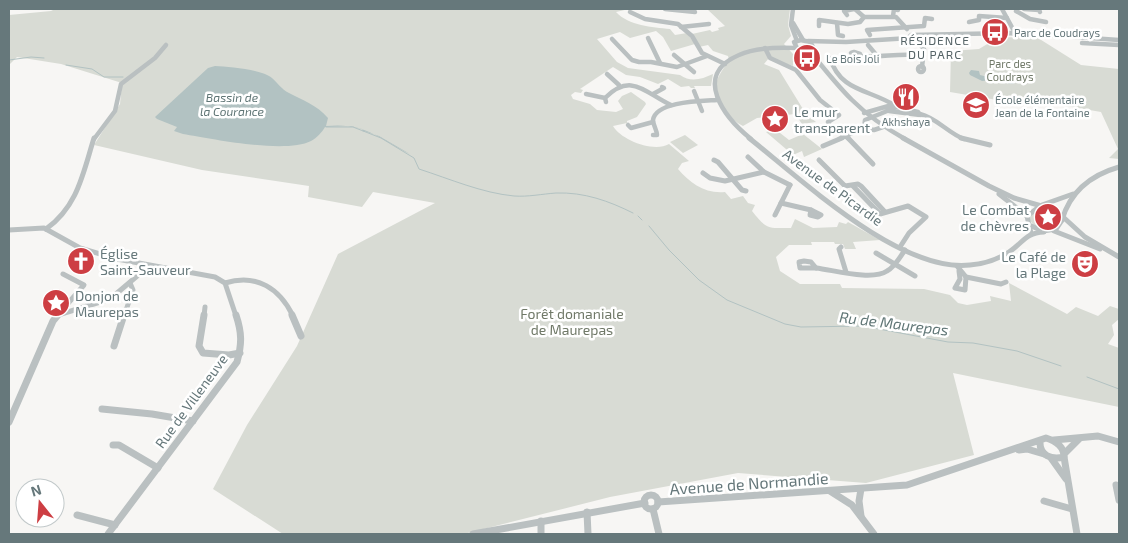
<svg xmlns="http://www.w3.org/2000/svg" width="1128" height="543" viewBox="0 0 1128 543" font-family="'Exo 2',sans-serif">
  <rect width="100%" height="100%" fill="#f7f6f4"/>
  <g fill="#d8dbd4">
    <path d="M55,9H629L616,12C629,26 652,27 670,29L675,35L687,33L695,44L671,51L663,37L656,31L630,38L620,32L597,39L617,62L628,68L680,75C691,83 702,79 713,74L711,86H694L695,88H691L689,86L681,87L668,79L658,84L640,77L626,75L613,67L580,89L583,90L581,93L575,92L571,95L573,99L590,104L597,110L616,112L623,109L618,101L622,96L631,92L645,102L646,104L637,117L627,121V123L613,126C621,140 654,153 669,144L689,161L682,163L678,169C690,183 705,194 725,192L731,199L743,196L748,203L755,205L752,211C767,230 768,228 791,228L795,219L813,228L837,227L839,222L846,224L848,222L880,240L853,242L856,249H845L843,244H835L834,242H811L812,245H789L776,257L780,271L800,284H840L842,288L924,289L950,295L958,303L967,305L991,301L990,296L1011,301L1009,283L1067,314L1076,307L1098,316L1110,306L1119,309V319L1112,325L1114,335L1108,344L1119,348V407L953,373L974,455L866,483L738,473L610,497L464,534H283L213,489L247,425L297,346L338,254L435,203L373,192L362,207L308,197L309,186L202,170L94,145L120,104L122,83L61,64L17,57L9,65V15L51,11Z"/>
    <path d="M707,9H790L788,25L791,36L784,44L793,54V66L769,58L764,64L779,70L806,114L816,122L802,124L795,114L757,118L743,126C729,119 716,101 716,84C717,77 725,66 729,60L728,56L713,51L708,45L699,47L692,34L710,30L712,32L719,30L718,28L725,26Z"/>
    <path d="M999,37L1038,38L1081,65L1119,69V159L1109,158L1118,149L1101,112L1032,100L1009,102L950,92L951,51L979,49Z"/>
    <path d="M775,129L789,140L803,134L822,149L804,157L802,151L793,155L766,132Z"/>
    <path d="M685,135L698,145L683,153L670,142Z"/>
    <path d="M1051,209L1060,219C1054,232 1035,233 1029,218L1037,210Z"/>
  </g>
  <g fill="#b2c2c2">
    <path d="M215,66C229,67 261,69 272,78C278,83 281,89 289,93C302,100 317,105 328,118L326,126C365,122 378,138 410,154L379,136L364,131L363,132L362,129L351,126L325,127C322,132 317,138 311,141C285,154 213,139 183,134L174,131L177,127L157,119L155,117L208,68Z"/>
    <path d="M971,70L979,71L980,75L992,78L990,74L991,72L999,77L1005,74L1017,82L1012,84L994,80L982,81L970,75L969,73Z"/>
  </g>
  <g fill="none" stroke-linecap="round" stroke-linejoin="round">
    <g stroke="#b2c2c2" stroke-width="1">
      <path d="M9,60L31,57L44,58"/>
      <path d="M66,65L92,69L104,77H123"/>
      <path d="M326,127H353L381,138L414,158L419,169C450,179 482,193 514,196C528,197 542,194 556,193C584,192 609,201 633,213"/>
      <path d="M638,216L642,220"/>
      <path d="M649,226L669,250L699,280L727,300L785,324L801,327L863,326L948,342L973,343L1017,351L1061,366"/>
      <path d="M1087,377L1119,389"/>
    </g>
    <g stroke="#bac0c1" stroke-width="4.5">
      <path d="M665,9L695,12"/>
      <path d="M793,9L791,25L797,41"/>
      <path d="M855,9L864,17H896L907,29"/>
      <path d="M1002,9L1014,31"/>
      <path d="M1024,9L1039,10L1040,12"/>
      <path d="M1016,11L1030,19L1046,22"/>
      <path d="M630,12L645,19L678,24L692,36L702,53L725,64"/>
      <path d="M847,15L844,11L854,9"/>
      <path d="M893,16L894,9L898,10"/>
      <path d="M969,22L979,20V16L1007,18"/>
      <path d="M793,23L803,40"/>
      <path d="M837,23L838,35L843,36"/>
      <path d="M819,26V20L848,24L860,22L864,17"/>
      <path d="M681,27L709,24"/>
      <path d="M870,35L867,30L924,26L925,18L932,19"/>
      <path d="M909,37L911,35L1011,33L1016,35H1047L1119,40"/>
      <path d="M648,38L660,63"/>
      <path d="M612,39L632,60L639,62H651L677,67L707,56"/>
      <path d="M915,39L924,49L922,67"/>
      <path d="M801,40L810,42L813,47L807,50L797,48L794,42Z"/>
      <path d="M808,41L846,42L910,38"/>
      <path d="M1082,43L1119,45"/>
      <path d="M868,45L878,57"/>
      <path d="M765,48L770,58L796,70L820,100L839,115L828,122L829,125L849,139"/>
      <path d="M809,50C840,89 860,114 905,139"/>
      <path d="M854,52L860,54V56L852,55L851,53Z"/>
      <path d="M674,55L694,72"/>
      <path d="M860,56C882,58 902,52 924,56"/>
      <path d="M830,58C840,91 868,89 894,105L903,102L907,105L906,109"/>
      <circle cx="921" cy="69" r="3"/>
      <path d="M607,74L619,85"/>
      <path d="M694,91L702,111"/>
      <path d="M586,94L605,98"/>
      <path d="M653,94L664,88L662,87"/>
      <path d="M606,102L605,98C631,72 644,92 671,105"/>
      <path d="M889,111L920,115L918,112L897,107"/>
      <path d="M864,113L892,105L897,107L865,120L864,128"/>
      <path d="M920,114C937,118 948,133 964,139"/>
      <path d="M628,125L631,128L653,122"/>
      <path d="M864,128L874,130L883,127"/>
      <path d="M653,135H657C657,130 653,125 653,120C656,101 703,101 717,100"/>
      <path d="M94,139L115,111L121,84L155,58L166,45"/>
      <path d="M751,139C725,118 691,75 739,55C757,47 778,47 797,48"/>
      <path d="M839,139L864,128"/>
    </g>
    <g stroke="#bac0c1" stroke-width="5">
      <path d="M749,138C801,179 900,273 970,265C984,264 997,260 1009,252C1024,242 1025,233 1044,232"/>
      <path d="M848,138L873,164"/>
      <path d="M903,138L989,186L1014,198L1045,207"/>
      <path d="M961,138L990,145"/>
      <path d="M823,146L842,138"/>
      <path d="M748,157L764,172"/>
      <path d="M714,160L718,162L742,190L746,191"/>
      <path d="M819,160L845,186L858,184L861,186L885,212"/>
      <path d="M703,173L710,178L725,181L764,172L790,185"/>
      <path d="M790,185L781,203L811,210"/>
      <path d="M853,186L880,214L908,206L926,217L909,233L900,247"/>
      <path d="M999,194L1027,216"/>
      <path d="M1042,205L1073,194"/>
      <path d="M1039,207L1055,211L1062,220L1056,229L1043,231L1029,225L1027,216Z"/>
      <path d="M811,210L821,215L818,217L810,215Z"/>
      <path d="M775,215L781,203"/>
      <path d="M1062,216L1085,237L1119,257"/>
      <path d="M1062,220C1070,192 1091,175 1119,167"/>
      <path d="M1029,225L1031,233"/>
      <path d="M46,229C78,206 83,173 94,138"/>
      <path d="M9,230L44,228L80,248L117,259L215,277L225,283L236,316"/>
      <path d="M1054,231L1100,249"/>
      <path d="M841,247L839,249L846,272"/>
      <path d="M876,253L915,276"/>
      <path d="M804,261L811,262L816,268H800L799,262Z"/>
      <path d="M957,266L966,277L1001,284L1006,282"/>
      <path d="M816,268C834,270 872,281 887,271C895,267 900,257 905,250"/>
      <path d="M959,271L960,279L955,288L965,290L966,277"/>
      <path d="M225,283C257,273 280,289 293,316"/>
      <path d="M58,315L110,299L149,266"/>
      <path d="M57,316L84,285L63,274"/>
      <path d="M124,316L133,290L130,283"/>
      <path d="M204,316L205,307"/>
    </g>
    <g stroke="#bac0c1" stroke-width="7">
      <path d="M204,315L199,346L203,353L229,355L240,353"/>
      <path d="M292,315L301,336"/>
      <path d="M114,346L124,315"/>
      <path d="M102,409L152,414L193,421"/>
      <path d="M9,422L53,321L58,315"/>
      <path d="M1054,440L1098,436L1119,442"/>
      <path d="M113,445H119L158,468"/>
      <path d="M1019,450L1027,449L1044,454"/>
      <path d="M1065,453L1079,439"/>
      <path d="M1064,457L1077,534"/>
      <path d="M1051,458L1066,479"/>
      <path d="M1116,485L1119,500"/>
      <path d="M861,489L859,501L861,516"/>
      <path d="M830,491L852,505L874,534"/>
      <circle cx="651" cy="502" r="7"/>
      <path d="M1044,501L1072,509"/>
      <path d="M658,502L907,485L1046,438C1056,441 1064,446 1064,457C1052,460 1039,456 1040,441"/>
      <path d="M653,509L659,534"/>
      <path d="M587,512L588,534"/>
      <path d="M77,515L115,525"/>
      <path d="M541,521V534"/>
      <path d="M108,534L237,362C242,344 242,333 236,315"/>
      <path d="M473,534L645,503"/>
    </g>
  </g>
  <defs>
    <g id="bus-disc" transform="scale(1.4375)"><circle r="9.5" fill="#cd3e43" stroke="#fff"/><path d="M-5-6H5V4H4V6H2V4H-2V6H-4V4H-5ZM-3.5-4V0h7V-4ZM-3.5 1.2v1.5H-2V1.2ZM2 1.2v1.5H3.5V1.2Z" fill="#fff"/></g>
    <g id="restaurant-disc" transform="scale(1.4375)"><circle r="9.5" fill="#cd3e43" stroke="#fff"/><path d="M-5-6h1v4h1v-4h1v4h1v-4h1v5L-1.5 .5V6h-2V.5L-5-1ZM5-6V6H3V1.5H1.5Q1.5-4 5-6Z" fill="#fff"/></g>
    <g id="school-disc" transform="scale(1.4375)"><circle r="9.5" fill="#cd3e43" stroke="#fff"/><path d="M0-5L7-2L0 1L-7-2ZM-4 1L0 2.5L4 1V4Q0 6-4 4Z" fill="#fff"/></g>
    <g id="sight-disc" transform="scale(1.4375)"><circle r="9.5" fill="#cd3e43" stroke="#fff"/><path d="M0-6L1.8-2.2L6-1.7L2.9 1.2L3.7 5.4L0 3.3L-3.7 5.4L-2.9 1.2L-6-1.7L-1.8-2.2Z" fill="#fff"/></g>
    <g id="church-disc" transform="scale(1.4375)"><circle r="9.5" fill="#cd3e43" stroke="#fff"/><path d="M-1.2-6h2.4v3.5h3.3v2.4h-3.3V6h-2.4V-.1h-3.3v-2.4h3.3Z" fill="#fff"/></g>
    <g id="theatre-disc" transform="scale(1.4375)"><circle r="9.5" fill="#cd3e43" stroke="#fff"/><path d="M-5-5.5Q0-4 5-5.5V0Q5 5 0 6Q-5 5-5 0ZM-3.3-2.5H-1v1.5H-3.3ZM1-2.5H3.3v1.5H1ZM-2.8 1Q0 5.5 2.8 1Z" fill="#fff"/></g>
  </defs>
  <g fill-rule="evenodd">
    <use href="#bus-disc" x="995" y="32"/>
    <use href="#bus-disc" x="807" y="58"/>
    <use href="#restaurant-disc" x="906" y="97"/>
    <use href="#school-disc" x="976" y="105"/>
    <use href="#sight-disc" x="775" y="119"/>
    <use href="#sight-disc" x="1048" y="217"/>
    <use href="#church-disc" x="81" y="261"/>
    <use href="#theatre-disc" x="1085" y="264"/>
    <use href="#sight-disc" x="56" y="303"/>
  </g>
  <g text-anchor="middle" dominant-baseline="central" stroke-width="5" stroke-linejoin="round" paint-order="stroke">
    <g font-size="11" fill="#66787b" stroke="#fff" text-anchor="start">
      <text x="1014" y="32">Parc de Coudrays</text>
      <text x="826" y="58">Le Bois Joli</text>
      <text x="995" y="99">École élémentaire<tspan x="995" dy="13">Jean de la Fontaine</tspan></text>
      <text x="906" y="121" text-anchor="middle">Akhshaya</text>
    </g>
    <g font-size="11" fill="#707968" stroke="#fff">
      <text x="1010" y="63">Parc des<tspan x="1010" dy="13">Coudrays</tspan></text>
    </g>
    <g font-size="12" letter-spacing="1" fill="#566467" stroke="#fff">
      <text x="935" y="40">RÉSIDENCE<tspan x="935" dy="14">DU PARC</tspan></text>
    </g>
    <g font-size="12" font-style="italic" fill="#607676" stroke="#fff">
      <text x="232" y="97">Bassin de<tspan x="232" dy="14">la Courance</tspan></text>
    </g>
    <g font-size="14" fill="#66787b" stroke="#fff" text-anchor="start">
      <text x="794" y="111">Le mur<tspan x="794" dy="16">transparent</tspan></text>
      <text x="1029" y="209" text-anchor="end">Le Combat<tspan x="1029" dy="16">de chèvres</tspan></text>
      <text x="100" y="253">Église<tspan x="100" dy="16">Saint-Sauveur</tspan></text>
      <text x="1066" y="256" text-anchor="end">Le Café de<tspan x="1066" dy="16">la Plage</tspan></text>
      <text x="75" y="295">Donjon de<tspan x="75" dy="16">Maurepas</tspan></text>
    </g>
    <g font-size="14" fill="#66787b" stroke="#fff">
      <text transform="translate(833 187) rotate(36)">Avenue de Picardie</text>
      <text transform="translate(191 401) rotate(-54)">Rue de Villeneuve</text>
    </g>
    <g font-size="14" fill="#707968" stroke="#fff">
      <text x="572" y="313">Forêt domaniale<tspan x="572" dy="16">de Maurepas</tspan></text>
    </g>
    <g font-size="15" font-style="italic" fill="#607676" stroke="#fff">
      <text transform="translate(894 323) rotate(7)">Ru de Maurepas</text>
    </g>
    <g font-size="16" fill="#66787b" stroke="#fff">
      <text transform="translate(749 483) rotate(-4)">Avenue de Normandie</text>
    </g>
  </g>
  <rect width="1128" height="543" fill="none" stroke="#66787b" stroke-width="20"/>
  <g transform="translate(40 503) rotate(343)"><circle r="24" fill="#ffffff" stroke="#c2c9ca"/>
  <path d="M0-4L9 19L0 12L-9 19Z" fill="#cd3e43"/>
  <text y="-8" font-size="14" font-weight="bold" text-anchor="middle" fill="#66787b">N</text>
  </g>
</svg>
